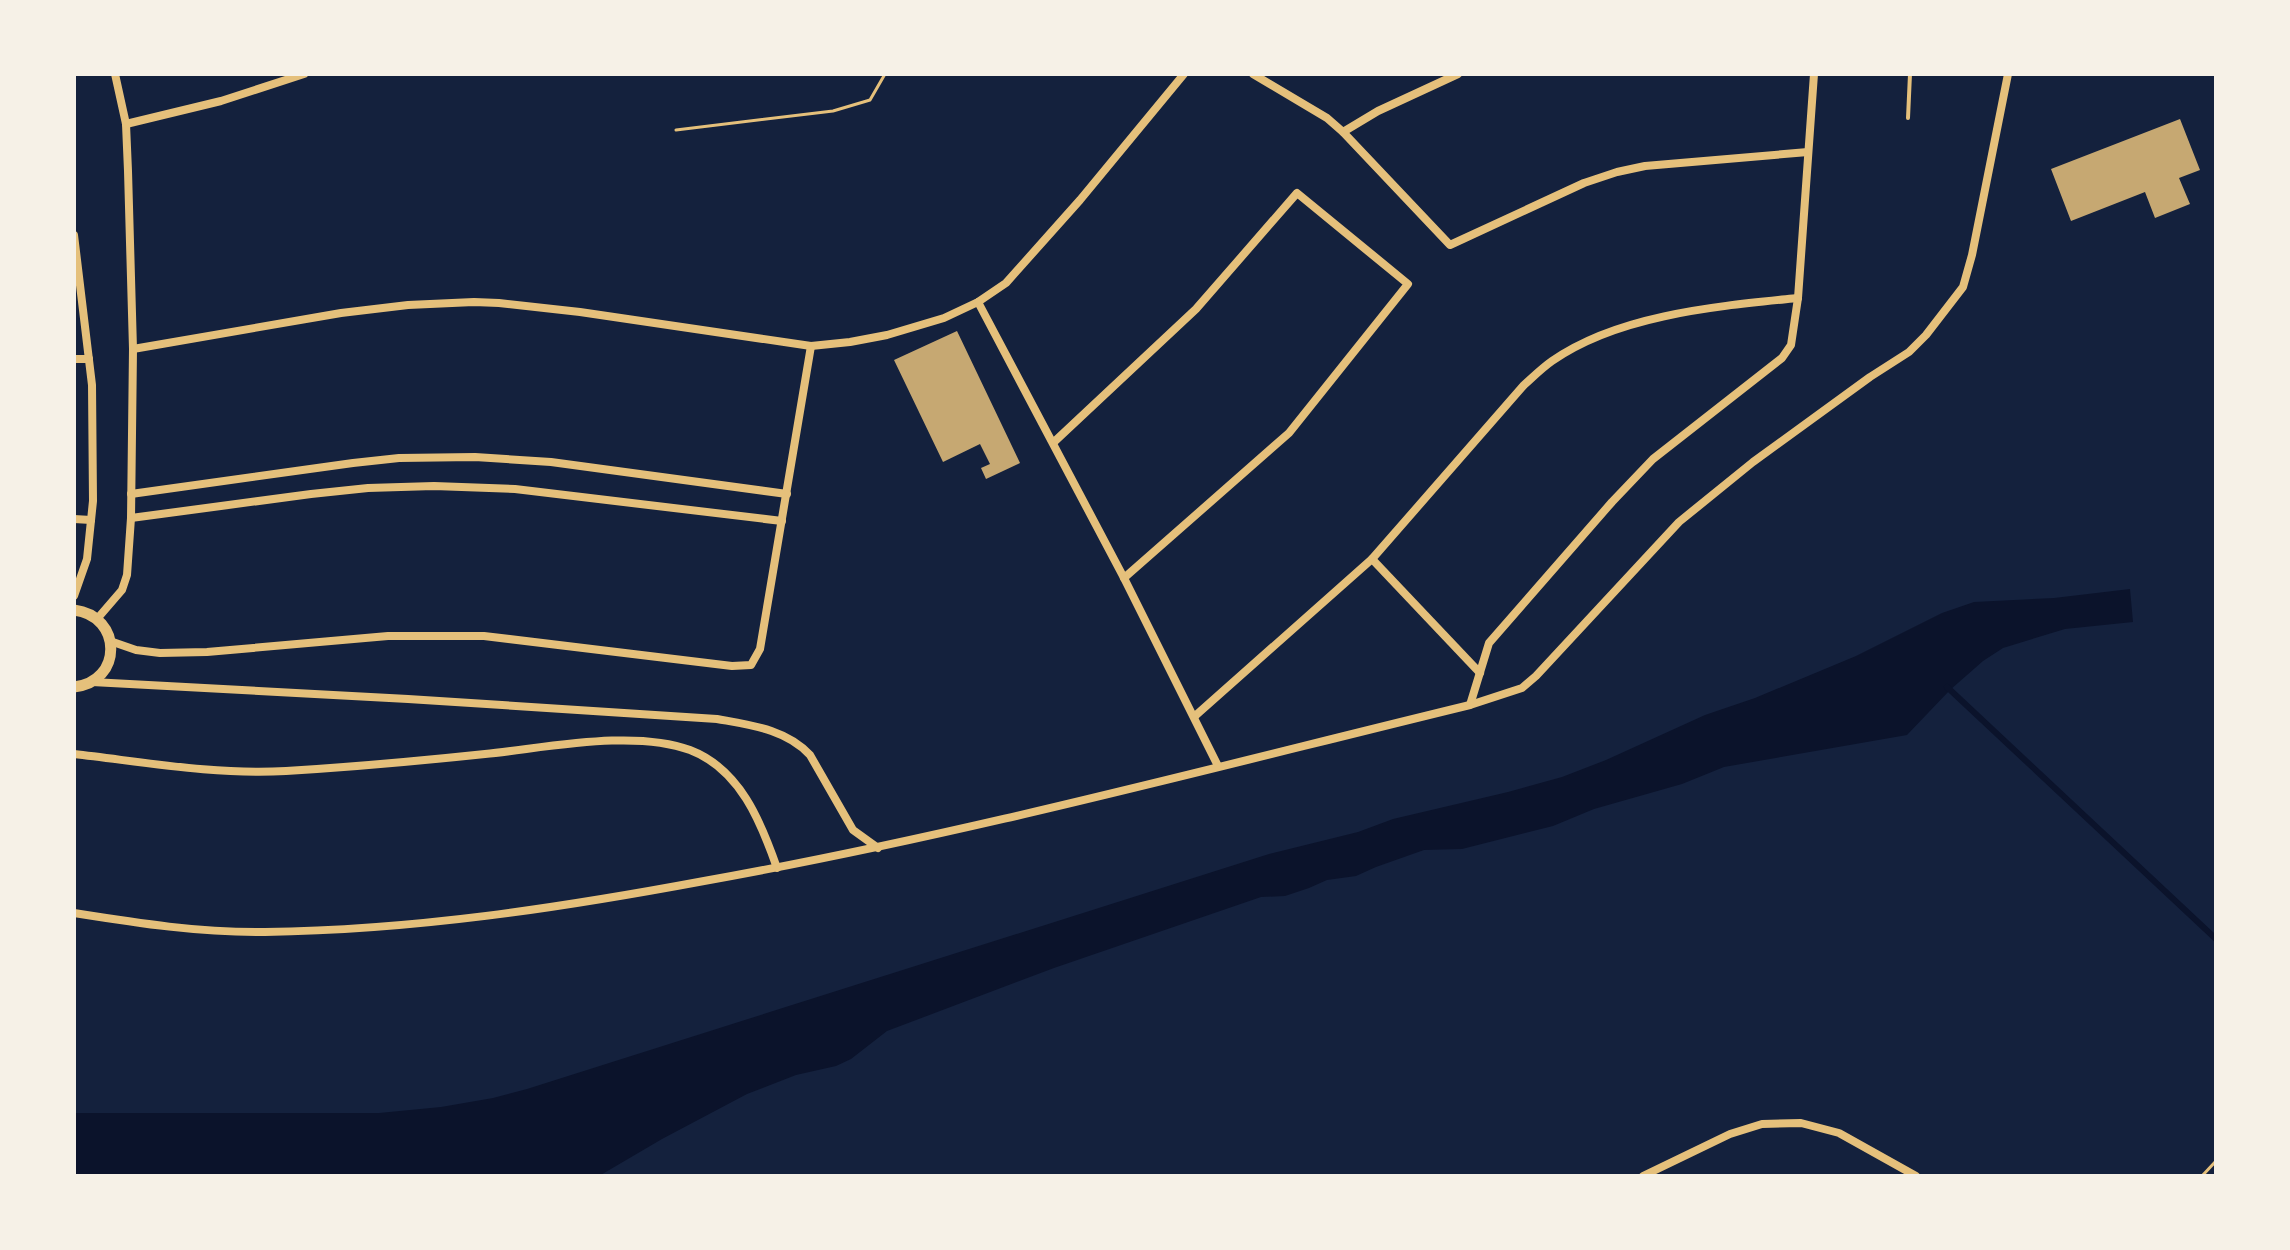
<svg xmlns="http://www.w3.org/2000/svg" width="2290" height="1250" viewBox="0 0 2290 1250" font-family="'Alegreya Sans',sans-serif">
  <rect width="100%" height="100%" fill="#14213d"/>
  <path fill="#0b132b" d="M2130,589L2133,622L2065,629L2003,648L1983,661L1950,690L1907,735L1724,767L1682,784L1594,809L1553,826L1462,849L1424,850L1376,867L1356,876L1327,880L1309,888L1285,896L1261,897L1054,968L887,1031L851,1059L836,1066L796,1075L747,1094L662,1139L599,1176H74V1113H379L441,1107L493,1098L527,1089L1269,854L1358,832L1393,819L1508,792L1562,777L1606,760L1705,715L1755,698L1856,656L1942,613L1974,602L2054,598Z"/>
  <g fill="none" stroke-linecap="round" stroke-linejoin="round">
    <path stroke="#0b132b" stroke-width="6" d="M1947,687L2216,939"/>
  </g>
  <g fill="#c6a872">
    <path d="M2180,119L2200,170L2179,178L2190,204L2155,218L2145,192L2071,221L2051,169Z"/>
    <path d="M957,331L1020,463L986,479L981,468L990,464L980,444L943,462L894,360Z"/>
  </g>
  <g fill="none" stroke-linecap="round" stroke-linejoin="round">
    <g stroke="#e5c07b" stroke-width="3">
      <path d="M676,130L833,111L870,100L885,74"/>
      <path d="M2202,1176L2216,1161"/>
    </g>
    <path stroke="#e5c07b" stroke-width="4" d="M1908,118L1910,74"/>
    <g stroke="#e5c07b" stroke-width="8">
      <path d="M1253,74L1327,118L1343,132L1450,245L1584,183L1617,172L1645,166L1808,152"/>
      <path d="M126,124L221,101L304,74"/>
      <path d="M1343,132L1378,111L1458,74"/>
      <path d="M74,235L92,385L93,501L87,559L74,596"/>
      <path d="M978,302L1124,578L1218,766"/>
      <path d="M133,349L341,313L408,305L474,302L499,303L580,312L811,346L850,342L887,335L944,318L978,302L1006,283L1080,200L1184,74"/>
      <path d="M74,359H89"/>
      <path d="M1054,442L1196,309L1297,193L1408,284L1289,433L1124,578"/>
      <path d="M131,494L353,463L399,458L475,457L551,462L787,494"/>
      <path d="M131,518L311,494L368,488L434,486L515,489L782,521"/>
      <path d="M74,519L91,520"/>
      <path d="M1372,559L1480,673"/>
      <path d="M97,619L122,590L127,575L131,518L133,349L128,171L126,124L115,74"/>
      <path d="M110,641L136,650L160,653L207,652L388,636H484L732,666L751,665L760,649L811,346"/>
      <path d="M92,682L408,699L717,719C750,725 786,729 810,755L853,830L878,848"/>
      <path d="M1470,705L1489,643L1612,502L1653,459L1782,358L1791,345L1798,298L1814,74"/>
      <path d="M1195,716L1372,559L1524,385C1533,377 1542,368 1552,361C1619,314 1720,306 1798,298"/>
      <path d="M74,754C144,762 215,775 286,771C352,767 419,761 485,754C546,748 633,729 690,750C740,769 761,822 777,868"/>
      <path d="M74,913C137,923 201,933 265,932C414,930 559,908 704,881C962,835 1215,767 1470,705L1522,688L1536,676L1679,522L1753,462L1870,377L1909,352L1926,335L1963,287L1972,255L2008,74"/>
      <path d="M1643,1176L1730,1134L1762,1124L1801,1123L1839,1133L1916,1176"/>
    </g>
    <path stroke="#e5c07b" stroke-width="11" d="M74,610C123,616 123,682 74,687"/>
  </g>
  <rect width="2290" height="1250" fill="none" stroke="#f6f1e7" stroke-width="152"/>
</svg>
